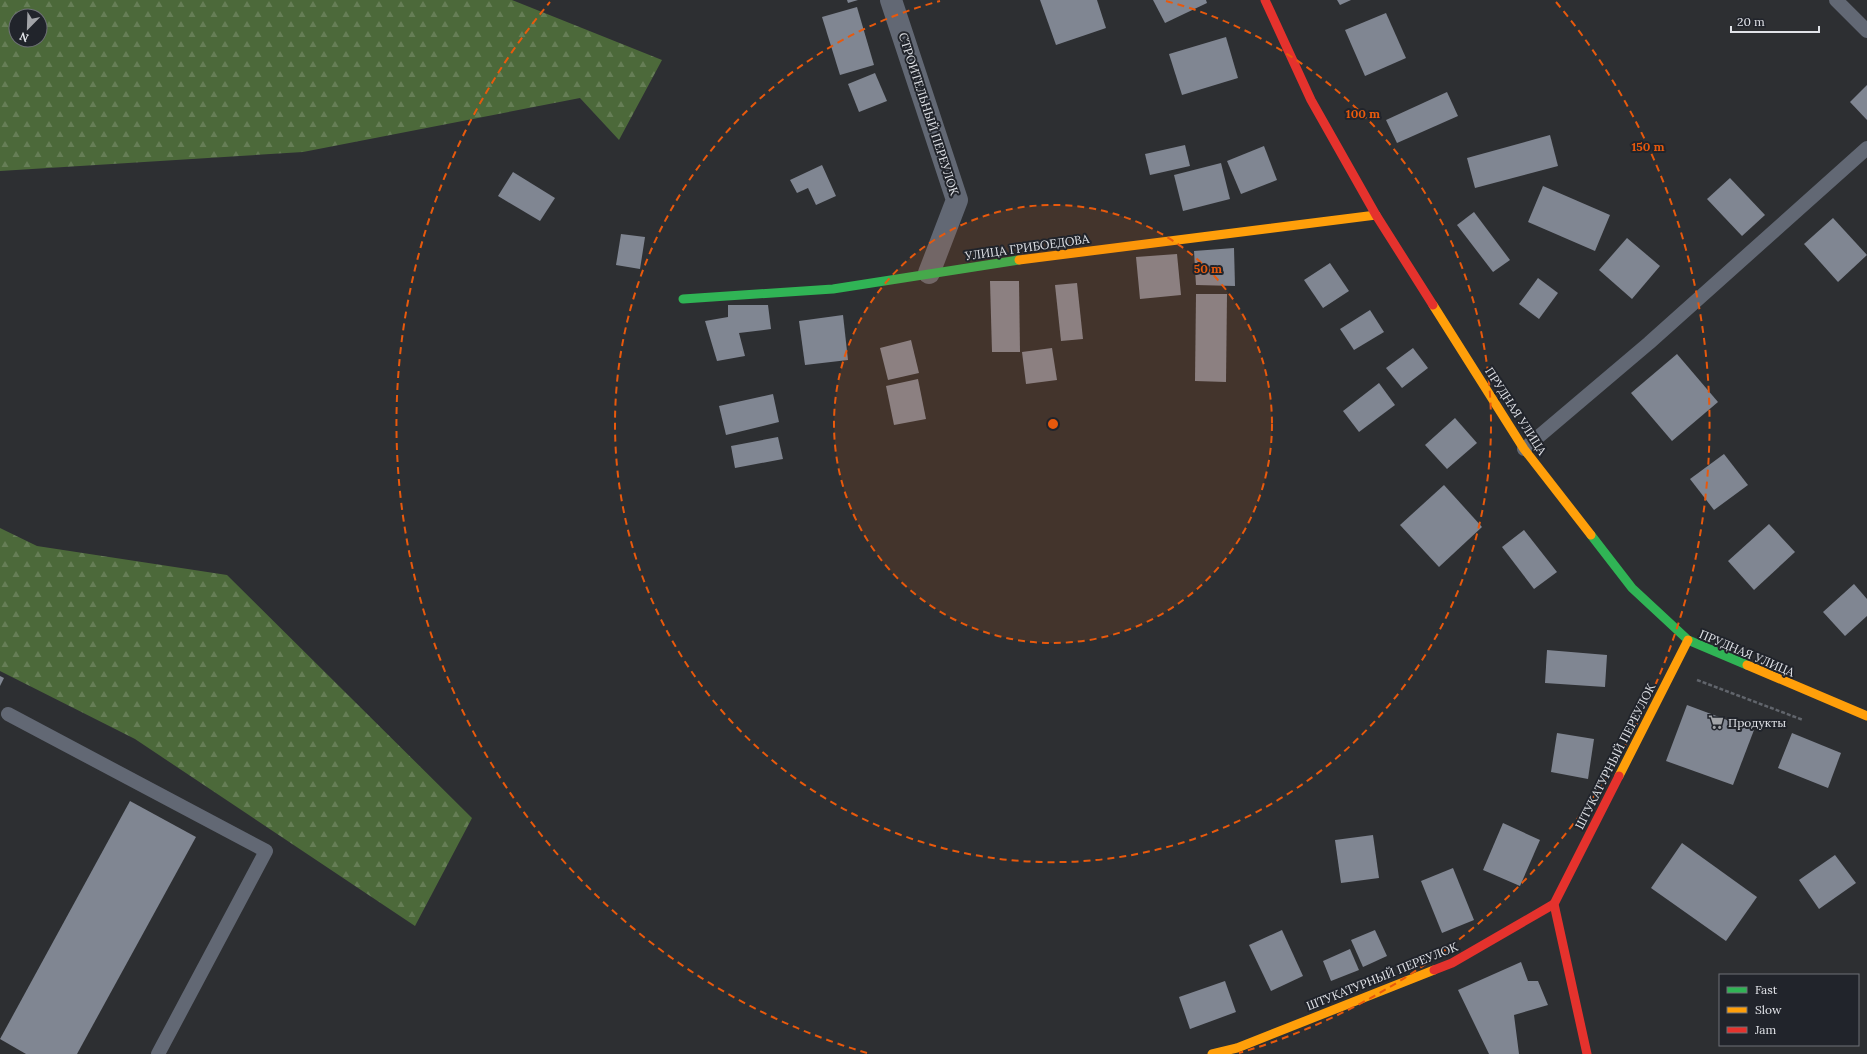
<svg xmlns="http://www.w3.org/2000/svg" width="1867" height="1054" viewBox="0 0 1867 1054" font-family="Lora,serif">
  <defs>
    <pattern id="forest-firs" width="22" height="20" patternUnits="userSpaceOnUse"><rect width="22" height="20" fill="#4c693a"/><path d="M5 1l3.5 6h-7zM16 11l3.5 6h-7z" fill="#667e56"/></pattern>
  </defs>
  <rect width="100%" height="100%" fill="#2d2f32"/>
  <g fill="url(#forest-firs)" fill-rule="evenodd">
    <path d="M0,0H512L662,60L619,140L580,98L303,152L0,171ZM16,16H40V40H16Z"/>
    <path d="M0,528L37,546L227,575L472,818L415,926L135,739L0,671Z"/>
  </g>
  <g fill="#808692">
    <path d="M847,0H858L848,3Z"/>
    <path d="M1040,0H1097L1106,28L1056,45Z"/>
    <path d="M1153,0H1206L1207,3L1165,23Z"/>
    <path d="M1337,0H1351L1340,5Z"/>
    <path d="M857,7L874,65L840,75L822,17Z"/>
    <path d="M1386,13L1406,58L1365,76L1345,30Z"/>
    <path d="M1226,37L1238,78L1182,95L1169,54Z"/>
    <path d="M875,73L887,101L859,112L848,84Z"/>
    <path d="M1867,85V120L1850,102Z"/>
    <path d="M1447,92L1458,116L1397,143L1386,120Z"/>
    <path d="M1550,135L1558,166L1475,188L1467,158Z"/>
    <path d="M1185,145L1190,166L1150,175L1145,154Z"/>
    <path d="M1264,146L1277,180L1241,194L1227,161Z"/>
    <path d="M1221,163L1230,199L1183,211L1174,175Z"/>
    <path d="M822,165L836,196L816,205L808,188L797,193L790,180Z"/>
    <path d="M513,172L555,198L540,221L498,196Z"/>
    <path d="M1730,178L1765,215L1742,236L1707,199Z"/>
    <path d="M1543,186L1610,215L1595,251L1528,222Z"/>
    <path d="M1474,212L1510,260L1493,272L1457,225Z"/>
    <path d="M1833,218L1867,255L1838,282L1804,244Z"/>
    <path d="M621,234L645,237L640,269L616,265Z"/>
    <path d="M1627,238L1660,266L1632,299L1599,270Z"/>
    <path d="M1234,248L1235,286L1196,285L1194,251Z"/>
    <path d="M1177,254L1181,295L1140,299L1136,257Z"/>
    <path d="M1330,263L1349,291L1323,308L1304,280Z"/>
    <path d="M1538,278L1558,293L1539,319L1519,304Z"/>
    <path d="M990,281H1019L1020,352H992Z"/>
    <path d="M1077,283L1083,339L1061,341L1055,285Z"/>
    <path d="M1196,294H1227L1226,382L1195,381Z"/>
    <path d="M728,305H768L771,329L739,333L745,356L717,361L705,321L728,317Z"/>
    <path d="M1370,310L1384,332L1354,350L1340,329Z"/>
    <path d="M843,315L848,360L805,365L799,321Z"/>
    <path d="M911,340L919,373L888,380L880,348Z"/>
    <path d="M1052,348L1057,380L1026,384L1022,352Z"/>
    <path d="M1413,348L1428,368L1402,388L1386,368Z"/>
    <path d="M1677,354L1718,402L1672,441L1631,393Z"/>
    <path d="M918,379L926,419L894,425L886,386Z"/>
    <path d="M1379,383L1395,405L1359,432L1343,411Z"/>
    <path d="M773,394L779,422L726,435L719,406Z"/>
    <path d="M1455,418L1477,443L1447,469L1425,445Z"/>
    <path d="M778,437L783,459L735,468L731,446Z"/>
    <path d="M1724,454L1748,485L1714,510L1690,479Z"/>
    <path d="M1444,485L1482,527L1439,567L1400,525Z"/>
    <path d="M1769,524L1795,552L1754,590L1728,561Z"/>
    <path d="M1524,530L1557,572L1534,589L1502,547Z"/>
    <path d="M1854,584L1867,599V616L1845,636L1823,612Z"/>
    <path d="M1547,650L1607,655L1605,687L1545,683Z"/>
    <path d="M0,676L4,678L0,686Z"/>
    <path d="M1687,705L1754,730L1733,785L1666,761Z"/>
    <path d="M1557,733L1594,739L1588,779L1551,772Z"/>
    <path d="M1792,733L1841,753L1828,788L1778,768Z"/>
    <path d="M130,801L196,837L77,1054H26L0,1039Z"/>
    <path d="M1503,823L1540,840L1520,886L1483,870Z"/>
    <path d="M1373,835L1379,878L1341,883L1335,840Z"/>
    <path d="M1682,843L1757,897L1726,941L1651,888Z"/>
    <path d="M1835,855L1856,883L1819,909L1799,880Z"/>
    <path d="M1453,868L1474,920L1442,933L1421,881Z"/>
    <path d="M1282,930L1303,976L1271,991L1249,945Z"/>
    <path d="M1375,930L1387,956L1363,967L1351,940Z"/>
    <path d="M1350,949L1359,970L1331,981L1323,961Z"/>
    <path d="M1521,962L1528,981H1538L1548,1005L1514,1015L1519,1054H1489L1458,990Z"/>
    <path d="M1225,981L1236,1012L1190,1029L1179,997Z"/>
  </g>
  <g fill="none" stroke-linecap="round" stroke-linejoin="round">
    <path stroke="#61656c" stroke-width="2.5" stroke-dasharray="4 2" stroke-linecap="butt" d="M1697,680L1803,720"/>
    <g stroke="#626874" stroke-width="14">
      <path d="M1836,0L1867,31"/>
      <path d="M1524,449L1649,343L1867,148"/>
      <path d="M8,714L266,851L158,1054"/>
    </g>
    <path stroke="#626874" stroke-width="22" d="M891,0L957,200L929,273"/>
    <g stroke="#30b455" stroke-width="9">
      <path d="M683,299L833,289L1019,260"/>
      <path d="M1591,535L1632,588L1688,640L1747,665"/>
    </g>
    <g stroke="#ff9f0a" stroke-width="9">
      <path d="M1019,260L1376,215"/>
      <path d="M1433,305L1524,449L1591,535"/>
      <path d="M1747,665L1867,716"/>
      <path d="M1619,776L1688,640"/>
      <path d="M1212,1054L1237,1048L1434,970"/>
    </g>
    <g stroke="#e5322d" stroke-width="9">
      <path d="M1265,0L1311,100L1376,215L1433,305"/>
      <path d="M1434,970L1452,963L1554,904"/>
      <path d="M1587,1054L1554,904L1619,776"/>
    </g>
  </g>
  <circle cx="1053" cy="424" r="219" fill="#e8590c" fill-opacity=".12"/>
  <g fill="none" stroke="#e8590c" stroke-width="2" stroke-dasharray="7 5">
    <circle cx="1053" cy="424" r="219"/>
    <path d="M1166 1A438 438 0 1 1 940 1"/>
    <path d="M867 1053A656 656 0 0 1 550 2M1556 2A656 656 0 0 1 1239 1053"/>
  </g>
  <defs>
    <g id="supermarket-bare" transform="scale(1.2)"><path d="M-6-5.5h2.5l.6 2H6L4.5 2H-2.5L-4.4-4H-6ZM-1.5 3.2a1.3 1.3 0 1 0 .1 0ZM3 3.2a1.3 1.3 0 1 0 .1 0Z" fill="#a2a4a8" stroke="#21242b" stroke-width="2.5" paint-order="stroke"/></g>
  </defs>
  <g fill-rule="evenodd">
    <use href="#supermarket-bare" x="1716" y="722"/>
  </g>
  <g text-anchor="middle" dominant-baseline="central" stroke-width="4" stroke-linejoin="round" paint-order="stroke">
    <g font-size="12" fill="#e1e3e8" stroke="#21242b">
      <text transform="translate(929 114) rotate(72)">СТРОИТЕЛЬНЫЙ ПЕРЕУЛОК</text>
      <text transform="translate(1027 247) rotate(-8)">УЛИЦА ГРИБОЕДОВА</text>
      <text transform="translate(1516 411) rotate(57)">ПРУДНАЯ УЛИЦА</text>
      <text transform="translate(1747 653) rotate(23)">ПРУДНАЯ УЛИЦА</text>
      <text transform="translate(1615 756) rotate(-63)">ШТУКАТУРНЫЙ ПЕРЕУЛОК</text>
      <text transform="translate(1382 976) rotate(-22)">ШТУКАТУРНЫЙ ПЕРЕУЛОК</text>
    </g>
    <g font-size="12" fill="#e1e3e8" stroke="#21242b" text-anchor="start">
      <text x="1728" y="722">Продукты</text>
    </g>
  </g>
  <circle cx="1053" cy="424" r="6" fill="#e8590c" stroke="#21242b" stroke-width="2"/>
  <g font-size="12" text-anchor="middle" font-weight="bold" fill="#e8590c" stroke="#21242b" stroke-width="4" stroke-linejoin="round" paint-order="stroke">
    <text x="1363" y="118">100 m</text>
    <text x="1648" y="151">150 m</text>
    <text x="1208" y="273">50 m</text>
  </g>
  <rect x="1719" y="974" width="140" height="72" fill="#21242b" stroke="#6e7077"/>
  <rect x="1727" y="987" width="20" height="6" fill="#30b455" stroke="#6e7077"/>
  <text x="1755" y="994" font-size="12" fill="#e1e3e8">Fast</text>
  <rect x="1727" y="1007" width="20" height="6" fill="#ff9f0a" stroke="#6e7077"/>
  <text x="1755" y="1014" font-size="12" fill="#e1e3e8">Slow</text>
  <rect x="1727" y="1027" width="20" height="6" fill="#e5322d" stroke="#6e7077"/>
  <text x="1755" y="1034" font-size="12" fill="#e1e3e8">Jam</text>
  <g transform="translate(28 28) rotate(203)"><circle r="19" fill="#21242b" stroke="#6e7077"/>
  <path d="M0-3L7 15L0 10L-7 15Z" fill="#a2a4a8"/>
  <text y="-6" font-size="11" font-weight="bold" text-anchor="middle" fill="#e1e3e8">N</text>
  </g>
  <path d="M1731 26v6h88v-6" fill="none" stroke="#e1e3e8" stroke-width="2"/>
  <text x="1737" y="26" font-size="12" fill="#e1e3e8" stroke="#21242b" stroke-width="3" paint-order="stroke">20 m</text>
</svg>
